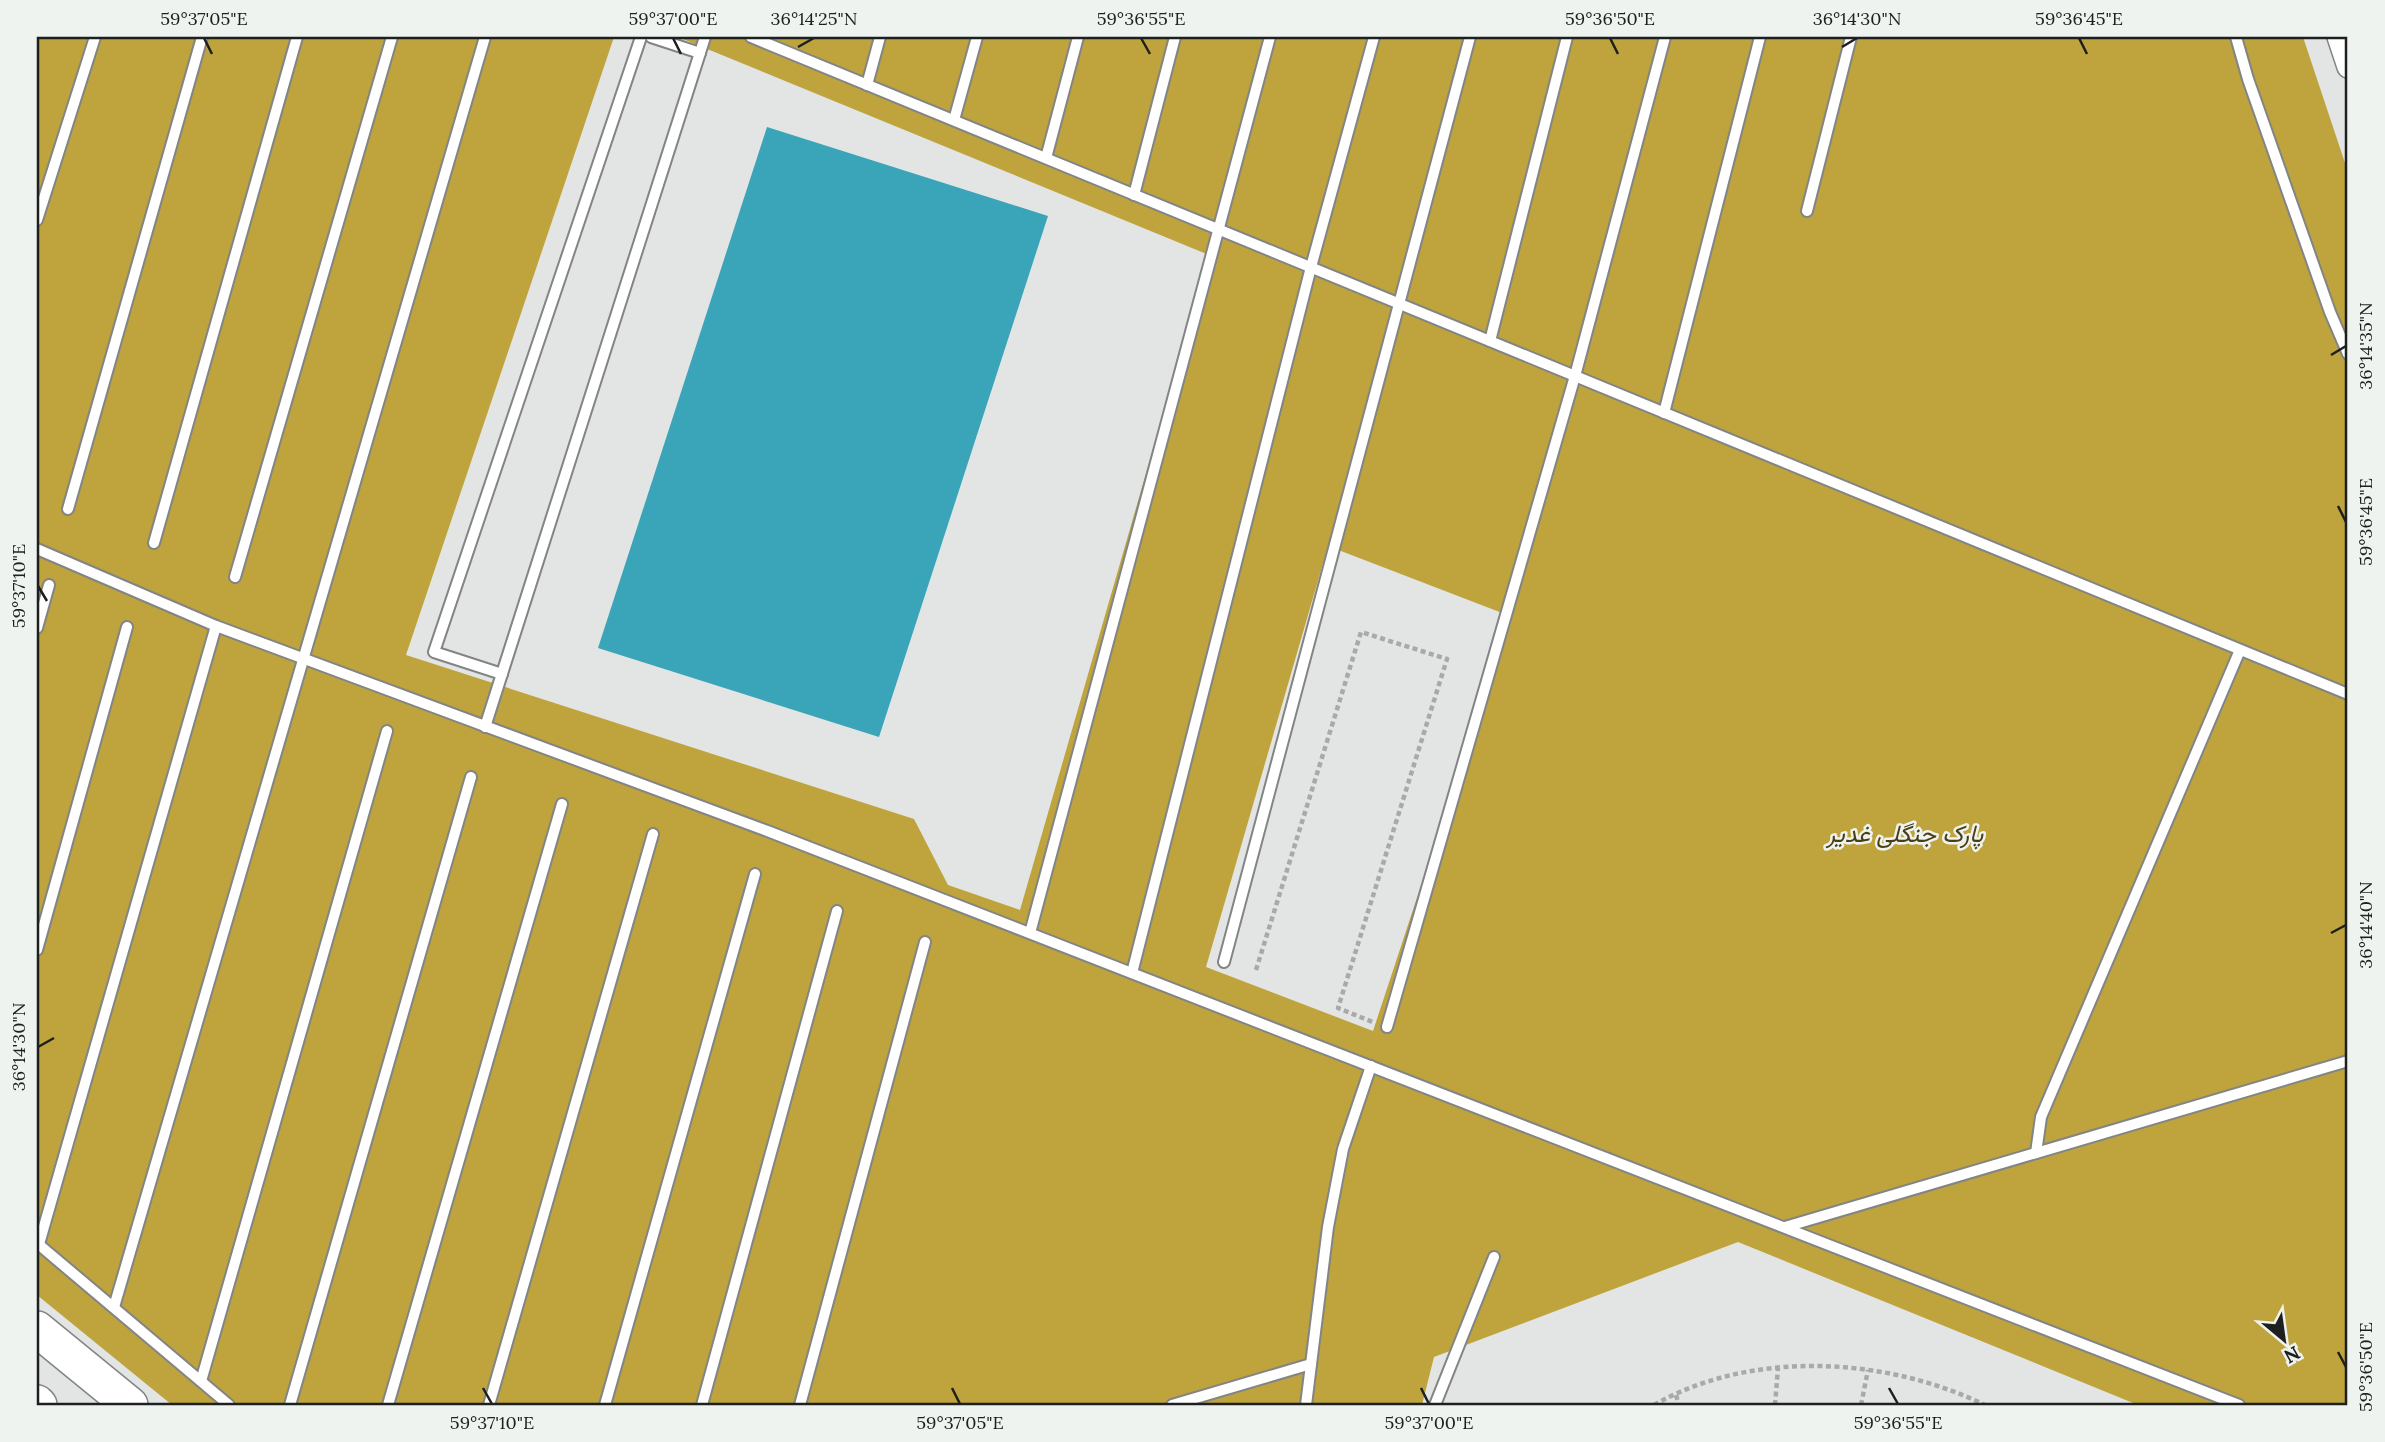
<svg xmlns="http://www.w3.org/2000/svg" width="2385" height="1442" viewBox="0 0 2385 1442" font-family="Lora,Vazirmatn,serif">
  <rect width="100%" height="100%" fill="#e2e5e3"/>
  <path fill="#bfa33d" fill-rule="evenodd" d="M37,37H614L406,655L914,819L948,885L1020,910L1209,255L678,37H2303L2348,172V1405H2138L1738,1242L1434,1357L1422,1405H172L37,1295ZM1328,546L1510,616L1373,1031L1206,967Z"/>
  <path fill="#3aa4b9" d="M767,127L1048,216L879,737L598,648Z"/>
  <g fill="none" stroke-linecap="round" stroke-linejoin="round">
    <g stroke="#828583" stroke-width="14">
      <g id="service">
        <path d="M651,37L700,53"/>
        <path d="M751,37L2348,694"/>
        <path d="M2236,37L2248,79L2330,312L2348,354"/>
        <path d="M867,85L880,37"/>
        <path d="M954,120L977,37"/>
        <path d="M1046,158L1078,37"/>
        <path d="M1134,195L1175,37"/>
        <path d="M1807,211L1851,37"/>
        <path d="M37,220L95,37"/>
        <path d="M1490,341L1567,37"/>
        <path d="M1664,413L1760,37"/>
        <path d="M68,509L202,37"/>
        <path d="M154,543L297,37"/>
        <path d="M37,549L216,626L770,832L2239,1405"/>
        <path d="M235,577L392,37"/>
        <path d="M37,628L49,585"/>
        <path d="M502,674L434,652L641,37"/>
        <path d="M485,727L705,37"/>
        <path d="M1030,933L1270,37"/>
        <path d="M37,950L127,627"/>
        <path d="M1224,962L1470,37"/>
        <path d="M1132,973L1311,267L1374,37"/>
        <path d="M1387,1027L1575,376L1665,37"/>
        <path d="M2036,1153L2041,1117L2240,650"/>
        <path d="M1785,1227L2348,1061"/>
        <path d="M37,1243L229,1405"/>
        <path d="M39,1244L216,626"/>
        <path d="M114,1307L485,37"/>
        <path d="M201,1381L387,731"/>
        <path d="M290,1405L471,777"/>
        <path d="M388,1405L562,804"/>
        <path d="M489,1405L653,834"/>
        <path d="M605,1405L755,874"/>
        <path d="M702,1405L837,911"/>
        <path d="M800,1405L925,942"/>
        <path d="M1172,1405L1311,1364"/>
        <path d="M1306,1405L1328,1227L1343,1149L1371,1066"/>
        <path d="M1435,1405L1494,1257"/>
      </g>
    </g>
    <g stroke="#828583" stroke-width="24">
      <path id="minor" d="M2338,37L2348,67"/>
    </g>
    <g stroke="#828583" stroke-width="38">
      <g id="trunk">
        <path d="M37,1329L130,1405"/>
        <path d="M37,1403L39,1405"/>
      </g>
    </g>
    <g stroke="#a7aaa8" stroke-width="4.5" stroke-dasharray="5 3.5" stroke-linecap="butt">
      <path d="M1256,970L1361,632L1447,659L1338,1008L1375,1023"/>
      <path d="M1676,1395L1679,1405"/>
      <path d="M1654,1405C1752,1349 1886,1357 1985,1405"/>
      <path d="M1775,1405L1778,1368"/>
      <path d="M1861,1405L1868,1370"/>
    </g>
    <use href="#service" stroke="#fff" stroke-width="10"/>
    <use href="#minor" stroke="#fff" stroke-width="21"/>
    <use href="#trunk" stroke="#fff" stroke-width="35"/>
  </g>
  <path fill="none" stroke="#1e201f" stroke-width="2.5" d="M204,38L212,54M673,38L681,54M1141,38L1150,54M1610,38L1618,54M2079,38L2087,54M798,47L814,38M1842,47L1857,38M2331,355L2346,346M2338,506L2346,522M38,586L47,601M2331,933L2346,925M38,1047L54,1038M2338,1352L2346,1367M483,1388L492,1404M952,1388L960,1404M1421,1388L1429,1404M1889,1388L1898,1404"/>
  <g text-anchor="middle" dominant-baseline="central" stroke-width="5" stroke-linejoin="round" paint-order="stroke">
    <g font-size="24" font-style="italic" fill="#4a3e14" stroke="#eff3f0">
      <text x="1905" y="833">پارک جنگلی غدیر</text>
    </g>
  </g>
  <rect width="2385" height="1442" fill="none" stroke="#eff3f0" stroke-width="77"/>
  <g transform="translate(2284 1340) rotate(151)" stroke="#eff3f0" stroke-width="5" paint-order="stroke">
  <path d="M0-5L12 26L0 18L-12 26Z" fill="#1e201f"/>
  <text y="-10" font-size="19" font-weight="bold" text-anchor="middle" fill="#1e201f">N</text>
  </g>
  <rect x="38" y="38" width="2308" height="1366" fill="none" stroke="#1e201f" stroke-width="2.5"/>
  <g font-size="18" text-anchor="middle" fill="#1e201f">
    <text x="204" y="25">59°37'05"E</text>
    <text x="673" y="25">59°37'00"E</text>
    <text x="814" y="25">36°14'25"N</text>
    <text x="1141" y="25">59°36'55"E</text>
    <text x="1610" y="25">59°36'50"E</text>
    <text x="1857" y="25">36°14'30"N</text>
    <text x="2079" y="25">59°36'45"E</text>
    <text transform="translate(2366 346) rotate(-90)" y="6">36°14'35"N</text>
    <text transform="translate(2366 522) rotate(-90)" y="6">59°36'45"E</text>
    <text transform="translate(19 586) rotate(-90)" y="6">59°37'10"E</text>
    <text transform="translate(2366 925) rotate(-90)" y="6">36°14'40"N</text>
    <text transform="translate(19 1047) rotate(-90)" y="6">36°14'30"N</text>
    <text transform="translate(2366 1367) rotate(-90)" y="6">59°36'50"E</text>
    <text x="492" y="1429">59°37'10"E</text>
    <text x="960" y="1429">59°37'05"E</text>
    <text x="1429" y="1429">59°37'00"E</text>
    <text x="1898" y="1429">59°36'55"E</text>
  </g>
</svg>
